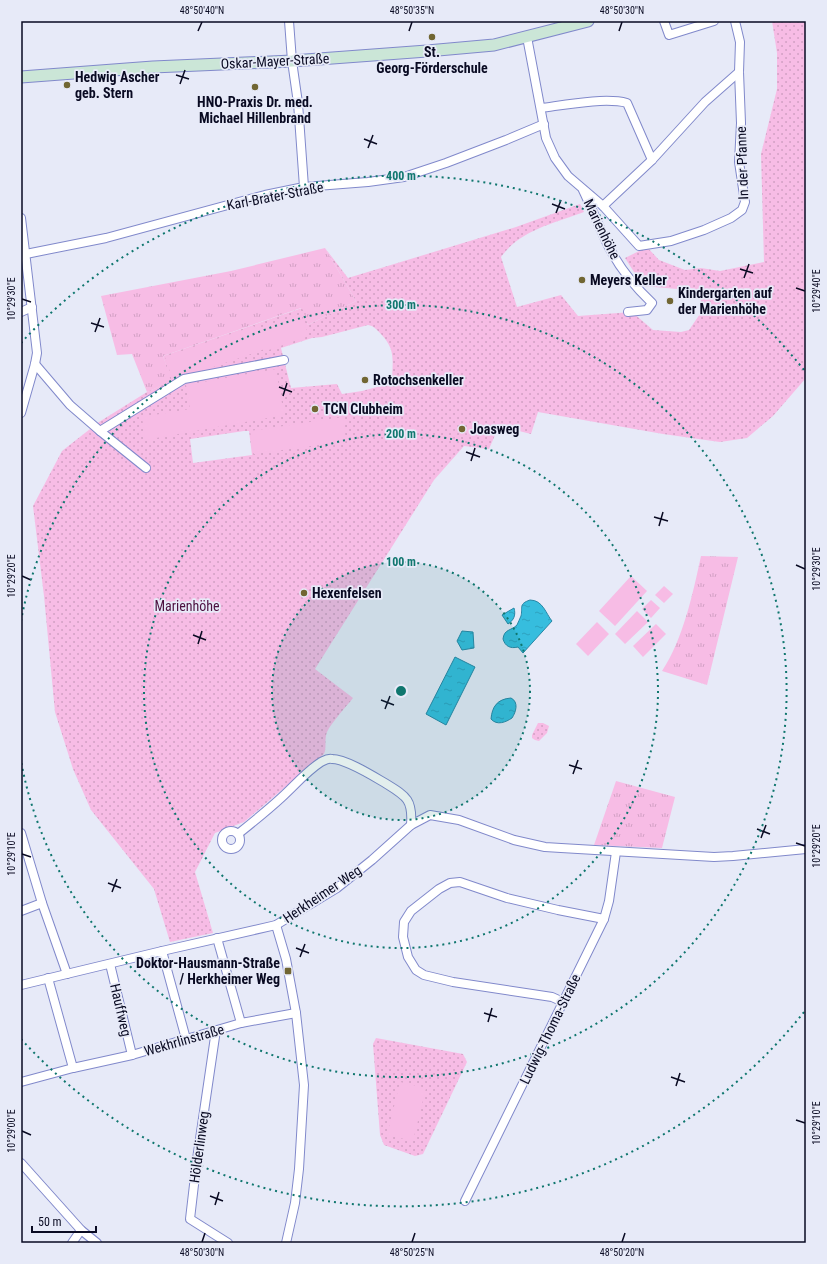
<svg xmlns="http://www.w3.org/2000/svg" width="827" height="1264" viewBox="0 0 827 1264" font-family="'Roboto Condensed',sans-serif">
  <defs>
    <pattern id="grass-tufts" width="24" height="20" patternUnits="userSpaceOnUse"><rect width="24" height="20" fill="#f7bce5"/><path d="M3 7l-1-3M5 7V3M7 7l1-3M15 17l-1-3M17 17v-4M19 17l1-3" fill="none" stroke="#d2a0c4"/></pattern>
    <pattern id="park-dots" width="8" height="8" patternUnits="userSpaceOnUse"><rect width="8" height="8" fill="#f7bce5"/><path d="M2 2h.1M6 6h.1" fill="none" stroke="#d2a0c4" stroke-width="1.8" stroke-linecap="round"/></pattern>
    <pattern id="water-ripples" width="26" height="14" patternUnits="userSpaceOnUse"><rect width="26" height="14" fill="#36bdde"/><path d="M2 4q2-2 4 0t4 0M15 11q2-2 4 0t4 0" fill="none" stroke="#2ea1be"/></pattern>
  </defs>
  <rect width="100%" height="100%" fill="#e7eaf8"/>
  <g fill="url(#grass-tufts)">
    <path d="M325,248L356,301L308,325L301,308L163,356L172,381L147,392L132,354L117,355L101,296L231,271Z"/>
    <path d="M701,556L738,557L707,685L662,671C683,640 693,593 701,556Z"/>
    <path d="M616,781L675,797L662,848L594,845Z"/>
  </g>
  <g fill="url(#park-dots)" fill-rule="evenodd">
    <path d="M772,21H806V378L773,416L747,438L720,442L663,434L538,412L531,434L499,426L489,449L464,446L434,480L315,669L353,698C346,707 331,723 327,732C324,740 327,747 324,754L244,822L215,833L195,872L213,933L170,942L154,889L91,810L73,769L55,712L44,596L33,506L62,451L99,422L147,392L171,381L163,356L302,308L308,325L356,301L325,248L348,278L516,227L580,204L584,212C555,223 520,230 501,257L517,307L561,295L578,316L632,312L653,330L681,332L689,330L702,311L700,291L643,286L625,258L647,247L659,260L685,270L701,268L720,271L764,262L761,154L777,89V53ZM368,325C374,326 376,329 380,333C397,350 392,362 392,383L362,391L342,394L337,384L291,388L281,348L312,338L322,337ZM244,431H249L252,455L193,463L190,439Z"/>
    <path d="M538,723H543L549,726L547,733L539,741L535,740L532,738V735Z"/>
    <path d="M376,1038L463,1054L467,1062L423,1154L415,1156L384,1145L380,1135L373,1044Z"/>
  </g>
  <g fill="#f7bce5">
    <path d="M301,314L309,336L266,351L265,349L173,381L165,357L254,326L256,329Z"/>
    <path d="M276,369L284,415L145,440L142,417L190,409L186,385Z"/>
    <path d="M343,417L346,441L254,454L250,431Z"/>
    <path d="M631,576L647,591L615,626L599,611Z"/>
    <path d="M664,586L673,594L664,603L655,595Z"/>
    <path d="M651,600L660,608L651,618L642,609Z"/>
    <path d="M637,611L648,622L625,644L615,634Z"/>
    <path d="M597,622L609,634L588,656L576,644Z"/>
    <path d="M656,624L666,634L643,657L633,646Z"/>
    <path d="M400,1082L426,1088L413,1141L387,1135Z"/>
  </g>
  <g fill="url(#water-ripples)" stroke="#2887a6">
    <path d="M530,600C543,600 546,614 552,621L523,653L518,647C510,649 505,646 503,639C504,629 511,631 517,625C518,622 520,619 521,616C523,608 518,604 530,600Z"/>
    <path d="M514,608C516,615 514,620 508,624L502,615Z"/>
    <path d="M462,631L473,632L474,648L462,650L457,641Z"/>
    <path d="M455,657L475,667L446,725L426,714Z"/>
    <path d="M511,698C519,702 516,712 512,718C506,722 497,726 491,719C492,707 497,699 511,698Z"/>
  </g>
  <g fill="none" stroke-linecap="round" stroke-linejoin="round">
    <g stroke="#8189cb" stroke-width="10">
      <g id="street">
        <path d="M289,21L292,61L298,103L304,187"/>
        <path d="M664,21L669,35L714,21"/>
        <path d="M527,37L546,138L555,158L568,176L603,206L639,246L671,241L704,230L731,218L742,210L745,202L739,162L741,123L739,72L740,42L735,21"/>
        <path d="M541,108C564,105 605,97 627,103L652,160"/>
        <path d="M583,190C591,207 598,224 606,241C617,265 633,285 652,303L647,310L628,312"/>
        <path d="M603,206L652,160L705,102L739,72"/>
        <path d="M21,218L37,353L35,364L21,413"/>
        <path d="M26,254L106,238L265,195L304,187L368,182L404,177L446,163L506,140L544,124"/>
        <path d="M21,312L32,307"/>
        <path d="M35,364L70,405L100,431L146,468"/>
        <path d="M100,431L184,379L284,360"/>
        <circle cx="231" cy="840" r="9"/>
        <path d="M21,833L42,903L67,974"/>
        <path d="M238,834C253,822 268,810 282,797C295,785 307,771 321,762C325,760 328,758 332,759C346,759 373,776 385,783C406,796 413,799 411,825"/>
        <path d="M21,911L42,903"/>
        <path d="M276,925L286,959L296,1013L304,1085L299,1169L295,1203L286,1243"/>
        <path d="M217,938L241,1023"/>
        <path d="M162,951L186,1039"/>
        <path d="M110,964L132,1055"/>
        <path d="M48,978L73,1068"/>
        <path d="M21,985L162,951L276,925L337,888L372,860L411,825L430,815L459,820L514,840L545,847L561,848L714,857L733,856L806,849"/>
        <path d="M563,1002L552,997L453,982L424,975L416,970L408,957L403,937L404,922L411,911L439,889L450,883L460,882L507,898L558,910L604,919"/>
        <path d="M216,1030L197,1159L190,1219L228,1243"/>
        <path d="M21,1082L73,1068L132,1055L241,1023L296,1013"/>
        <path d="M21,1163L81,1230L97,1243"/>
        <path d="M465,1201L604,919L609,901L616,852"/>
        <path d="M72,1243L81,1230"/>
      </g>
    </g>
    <g stroke="#8189cb" stroke-width="13">
      <path id="secondary" d="M21,77L153,67L292,61L427,51L494,45L588,21"/>
    </g>
    <use href="#street" stroke="#fff" stroke-width="8"/>
    <use href="#secondary" stroke="#cbe6d7" stroke-width="11"/>
  </g>
  <path fill="none" stroke="#090a22" stroke-width="1.5" d="M198,31L202,22M409,31L412,22M619,31L622,22M176,75L189,79M180,84L185,70M364,139L377,144M368,148L373,135M552,204L565,209M556,213L561,200M740,269L753,273M744,278L749,264M796,288L805,291M22,299L31,302M91,323L104,327M95,332L100,318M279,387L292,392M283,396L287,383M466,452L480,457M471,461L475,448M654,517L668,521M659,526L663,512M796,565L805,569M22,576L31,580M193,635L206,640M198,644L202,631M381,700L394,705M385,709L390,696M569,765L582,769M573,774L578,760M757,829L770,834M761,838L766,825M796,843L805,846M22,854L31,857M108,883L121,888M112,892L117,879M296,948L309,953M300,957L305,944M484,1013L497,1017M488,1022L492,1008M671,1077L685,1082M676,1086L680,1073M796,1120L805,1123M22,1131L31,1135M210,1196L223,1201M215,1205L219,1192M202,1242L205,1233M412,1242L415,1233M622,1242L625,1233"/>
  <circle cx="401" cy="691" r="129" fill="#0f766e" fill-opacity=".12"/>
  <g fill="none" stroke="#0f766e" stroke-width="2" stroke-dasharray="2 4">
    <circle cx="401" cy="691" r="129"/>
    <circle cx="401" cy="691" r="257"/>
    <path d="M21 621A386 386 0 1 1 21 761"/>
    <path d="M804 1012A515 515 0 0 1 21 1039M21 343A515 515 0 0 1 804 370"/>
  </g>
  <g fill="#716633" stroke="#e7eaf8" stroke-width="1.5">
    <circle cx="432" cy="37" r="4"/>
    <circle cx="67" cy="85" r="4"/>
    <circle cx="255" cy="87" r="4"/>
    <circle cx="582" cy="280" r="4"/>
    <circle cx="670" cy="301" r="4"/>
    <circle cx="365" cy="380" r="4"/>
    <circle cx="315" cy="409" r="4"/>
    <circle cx="462" cy="429" r="4"/>
    <circle cx="304" cy="593" r="4"/>
    <rect x="284" y="967" width="8" height="8" rx="2"/>
  </g>
  <g text-anchor="middle" dominant-baseline="central" stroke-width="3.5" stroke-linejoin="round" paint-order="stroke">
    <g font-size="14" font-weight="bold" fill="#090a22" stroke="#e7eaf8" text-anchor="start">
      <text x="432" y="52" text-anchor="middle">St.<tspan x="432" dy="16">Georg-Förderschule</tspan></text>
      <text x="75" y="77">Hedwig Ascher<tspan x="75" dy="16">geb. Stern</tspan></text>
      <text x="255" y="102" text-anchor="middle">HNO-Praxis Dr. med.<tspan x="255" dy="16">Michael Hillenbrand</tspan></text>
      <text x="590" y="280">Meyers Keller</text>
      <text x="678" y="293">Kindergarten auf<tspan x="678" dy="16">der Marienhöhe</tspan></text>
      <text x="373" y="380">Rotochsenkeller</text>
      <text x="323" y="409">TCN Clubheim</text>
      <text x="470" y="429">Joasweg</text>
      <text x="312" y="593">Hexenfelsen</text>
      <text x="280" y="963" text-anchor="end">Doktor-Hausmann-Straße<tspan x="280" dy="16">/ Herkheimer Weg</tspan></text>
    </g>
    <g font-size="14" fill="#090a22" stroke="#e7eaf8">
      <text transform="translate(275 61) rotate(-3)">Oskar-Mayer-Straße</text>
      <text transform="translate(742 163) rotate(-92)">In der Pfanne</text>
      <text transform="translate(275 196) rotate(-11)">Karl-Brater-Straße</text>
      <text transform="translate(602 229) rotate(64)">Marienhöhe</text>
      <text transform="translate(322 894) rotate(-34)">Herkheimer Weg</text>
      <text transform="translate(121 1010) rotate(77)">Hauffweg</text>
      <text transform="translate(550 1029) rotate(-64)">Ludwig-Thoma-Straße</text>
      <text transform="translate(184 1040) rotate(-16)">Wekhrlinstraße</text>
      <text transform="translate(199 1147) rotate(-82)">Hölderlinweg</text>
    </g>
    <g font-size="14" fill="#4d1040" stroke="#e7eaf8">
      <text x="187" y="606">Marienhöhe</text>
    </g>
  </g>
  <circle cx="401" cy="691" r="6" fill="#0f766e" stroke="#e7eaf8" stroke-width="2"/>
  <g font-size="12" text-anchor="middle" font-weight="bold" fill="#0f766e" stroke="#e7eaf8" stroke-width="3.5" stroke-linejoin="round" paint-order="stroke">
    <text x="401" y="180">400 m</text>
    <text x="401" y="309">300 m</text>
    <text x="401" y="438">200 m</text>
    <text x="401" y="566">100 m</text>
  </g>
  <rect width="827" height="1264" fill="none" stroke="#e7eaf8" stroke-width="44"/>
  <path d="M32 1226v6h64v-6" fill="none" stroke="#090a22" stroke-width="2"/>
  <text x="38" y="1226" font-size="12" fill="#090a22" stroke="#e7eaf8" stroke-width="3" paint-order="stroke">50 m</text>
  <rect x="22" y="22" width="783" height="1220" fill="none" stroke="#090a22" stroke-width="1.5"/>
  <g font-size="10" text-anchor="middle" fill="#090a22">
    <text x="202" y="14">48°50'40"N</text>
    <text x="412" y="14">48°50'35"N</text>
    <text x="622" y="14">48°50'30"N</text>
    <text transform="translate(816 291) rotate(-90)" y="4">10°29'40"E</text>
    <text transform="translate(11 299) rotate(-90)" y="4">10°29'30"E</text>
    <text transform="translate(816 569) rotate(-90)" y="4">10°29'30"E</text>
    <text transform="translate(11 576) rotate(-90)" y="4">10°29'20"E</text>
    <text transform="translate(816 846) rotate(-90)" y="4">10°29'20"E</text>
    <text transform="translate(11 854) rotate(-90)" y="4">10°29'10"E</text>
    <text transform="translate(816 1123) rotate(-90)" y="4">10°29'10"E</text>
    <text transform="translate(11 1131) rotate(-90)" y="4">10°29'00"E</text>
    <text x="202" y="1256">48°50'30"N</text>
    <text x="412" y="1256">48°50'25"N</text>
    <text x="622" y="1256">48°50'20"N</text>
  </g>
</svg>
